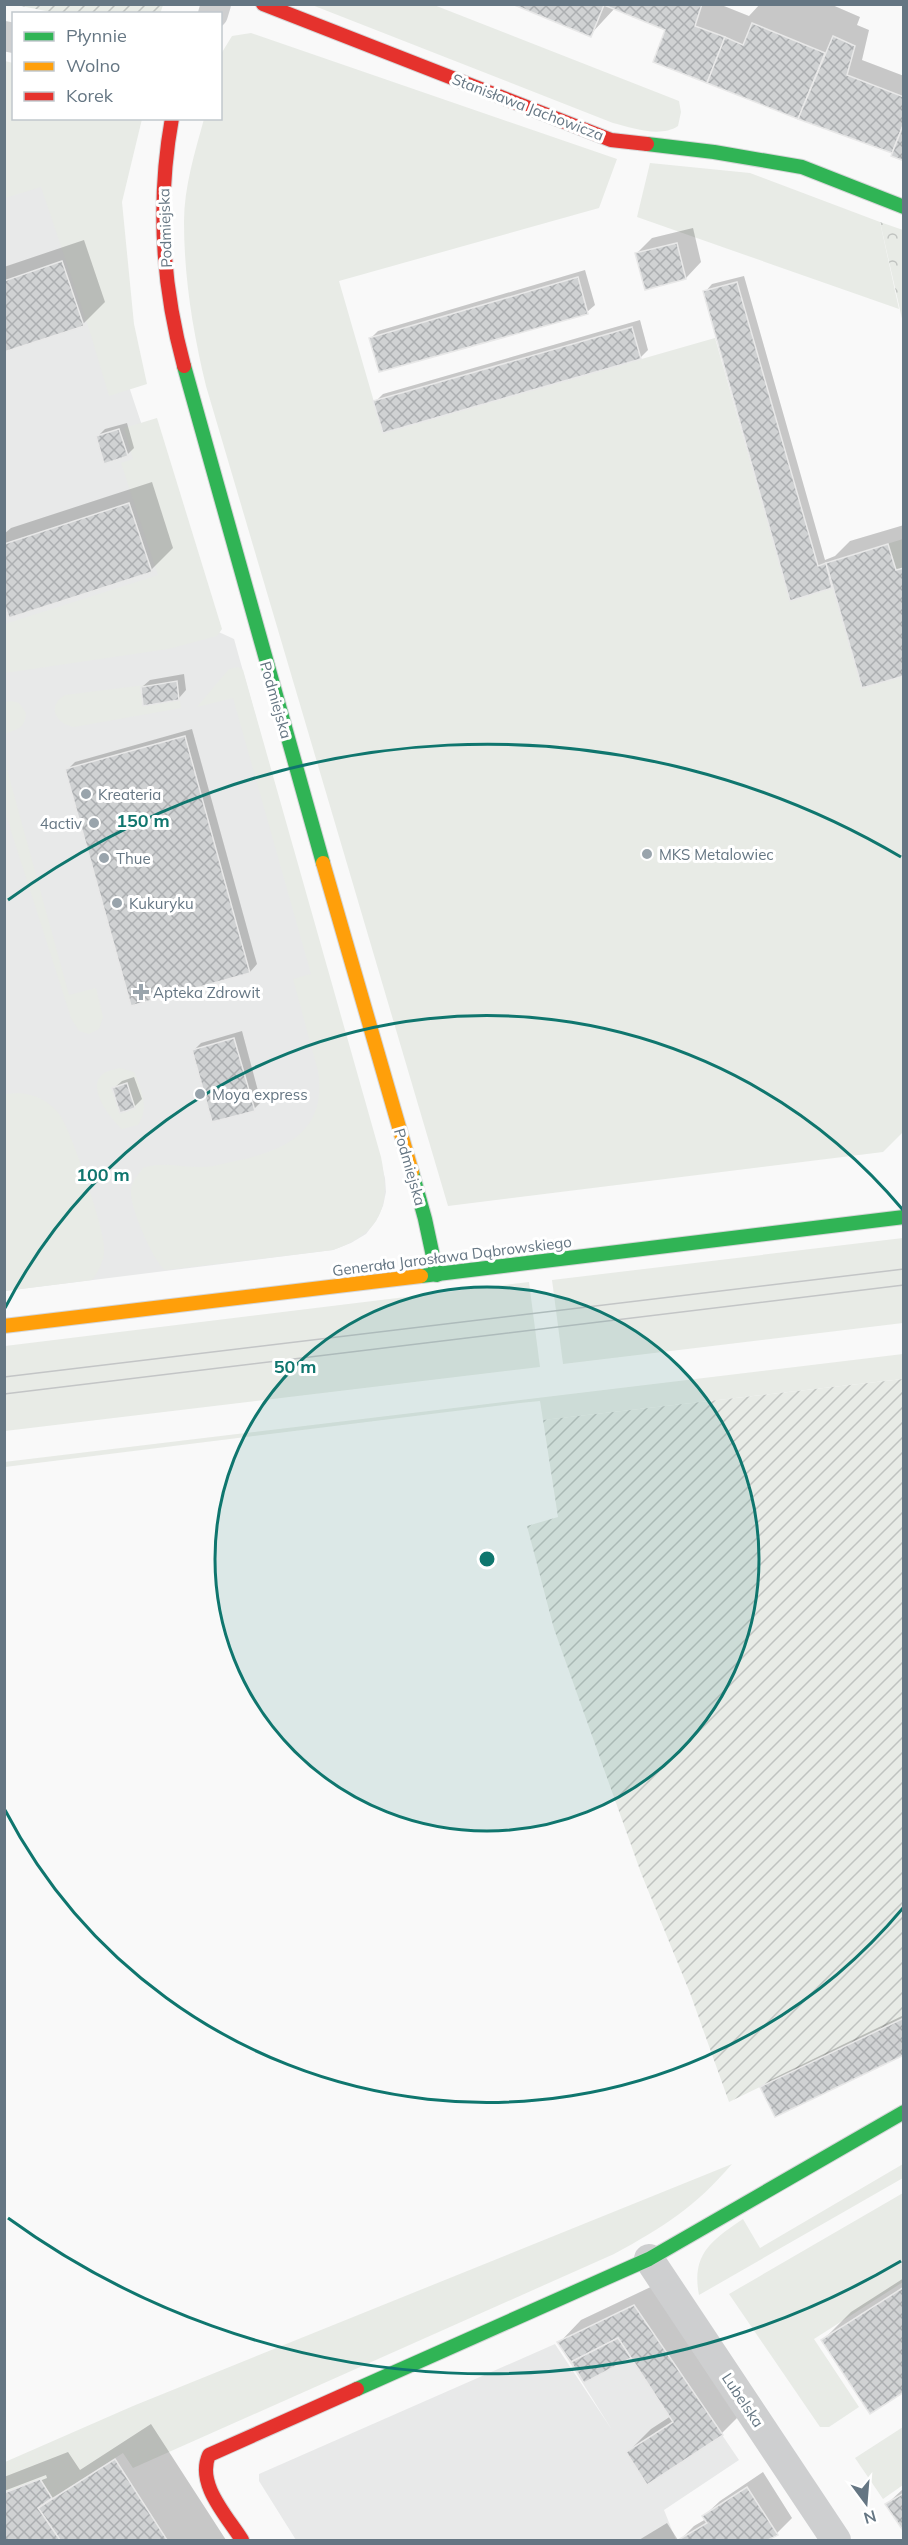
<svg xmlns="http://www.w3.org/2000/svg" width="908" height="2545" viewBox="0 0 908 2545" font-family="Mulish,sans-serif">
  <defs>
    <pattern id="forest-crowns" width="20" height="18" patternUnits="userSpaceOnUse" patternTransform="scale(1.5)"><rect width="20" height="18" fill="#e8ebe6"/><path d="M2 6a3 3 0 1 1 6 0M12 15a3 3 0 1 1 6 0" fill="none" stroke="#c0c3c0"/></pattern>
    <pattern id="garden-furrows" width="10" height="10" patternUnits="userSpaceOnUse" patternTransform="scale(1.5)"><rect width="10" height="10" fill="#e8ebe6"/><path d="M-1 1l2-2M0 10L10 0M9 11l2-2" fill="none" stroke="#c0c3c0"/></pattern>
    <pattern id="building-cross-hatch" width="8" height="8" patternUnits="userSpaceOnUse" patternTransform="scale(1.5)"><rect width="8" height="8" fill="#d0d2d3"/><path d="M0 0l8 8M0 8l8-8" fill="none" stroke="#acafb1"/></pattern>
  </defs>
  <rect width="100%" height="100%" fill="#f9f9f9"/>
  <g fill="#e8e9e9">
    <path d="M4,108L14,118L115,345L210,628L234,639L385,1178L386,1192L383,1206L376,1221L366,1234L351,1243L333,1250L5,1291Z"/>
    <path d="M634,2305L739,2460L664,2510L676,2540H296L259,2481V2474L555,2344L612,2430L557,2342Z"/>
  </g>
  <g fill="#e8ebe6">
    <path d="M312,5H434L679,101L681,112L678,126C660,138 633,128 613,123Z"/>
    <path d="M251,33L617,159L599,208L339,281L383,433L715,338L783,576L903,539L904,1131L883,1152L448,1206L206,386C193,332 184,278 184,222C184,187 195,152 204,119L220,118L221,54L232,36Z"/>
    <path d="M5,61L13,63L14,118L142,119L122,202L134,324L147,384L109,396L90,332L41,187L5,198Z"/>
    <path d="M650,163L750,173L880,222L899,309L637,217Z"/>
    <path d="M157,418L222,629L217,636L168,649L5,673V624L158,575L121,463L133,459L124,428Z"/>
    <path d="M238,667L243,670L381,1157C391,1206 382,1232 333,1250L165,1270C152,1259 129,1206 131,1189C133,1180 138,1175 143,1168C162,1161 184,1168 203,1167C215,1167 228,1162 240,1160C289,1149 327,1129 318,1071L293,979L311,974L233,698L197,707L229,669Z"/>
    <path d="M177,681L181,708L74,727C56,724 46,706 65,695Z"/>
    <path d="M11,701L19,703L26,713C25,728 18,729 5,734V702Z"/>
    <path d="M5,762L69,995L96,988L103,1017L99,1029L89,1034L79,1031L71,1018L5,812Z"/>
    <path d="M120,1068L134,1072C141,1090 150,1108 138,1125L122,1129C110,1118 83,1084 106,1072C110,1070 116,1069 120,1068Z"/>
    <path d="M19,1093C35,1094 49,1101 59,1114C70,1127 104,1228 104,1246C105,1258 100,1270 92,1280L5,1291V1094Z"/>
    <path d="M903,1238V1323L563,1364L552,1280Z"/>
    <path d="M529,1282L540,1367L5,1431V1346Z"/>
    <path d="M903,1354V1379L543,1420L540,1401L520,1403L5,1467L4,1462Z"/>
    <path d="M732,2164C695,2207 664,2227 614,2254L133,2468L123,2453L52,2498L40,2480L5,2493V2462L133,2406Z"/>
    <path d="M903,2164V2178L699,2295C691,2254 712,2240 743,2219L760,2248Z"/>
    <path d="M903,2193V2282L814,2339L859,2407L829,2427H820L729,2294Z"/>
    <path d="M903,2427V2485L883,2499L855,2458Z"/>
  </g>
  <path fill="url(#forest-crowns)" d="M880,222L903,230V323Z"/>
  <g fill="url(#garden-furrows)">
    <path d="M16,5H163L160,14L56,13Z"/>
    <path d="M903,1379V2018L729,2102L690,1993L641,1873L554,1629L527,1526L558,1517L543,1420Z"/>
  </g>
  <g fill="#0003">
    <path d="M516,4H719L749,16L760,4H830L860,17L857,25L869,30L862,60L904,76V159L893,152L798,118L667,29L615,8L590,35Z"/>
    <path d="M693,228L701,262L686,278L637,253L652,238Z"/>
    <path d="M84,240L105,302L83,324L4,351V267Z"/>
    <path d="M585,270L595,305L587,312L370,339L378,331Z"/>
    <path d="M744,276L825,560L835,556L850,541L904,525V674L834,585L791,599L705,292L712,284Z"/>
    <path d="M640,320L648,350L640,358L375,402L383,394Z"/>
    <path d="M127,423L134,448L127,455L98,436L105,429Z"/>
    <path d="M152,482L173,548L151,570L4,598V534L11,528Z"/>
    <path d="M184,674L186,690L179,698L142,687L150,680Z"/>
    <path d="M192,729L257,964L250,972L67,770L75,762Z"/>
    <path d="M242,1031L261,1102L254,1109L193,1051L201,1043Z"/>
    <path d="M134,1077L142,1099L134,1107L114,1088L122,1081Z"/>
    <path d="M904,2015V2053L762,2088L770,2080Z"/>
    <path d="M904,2278V2390L823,2340L851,2312Z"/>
    <path d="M657,2284L744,2411L722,2433L647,2483L628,2452L651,2429L671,2416L631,2356L559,2343L581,2320Z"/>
    <path d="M151,2424L226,2540H4V2495L47,2478L46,2475L4,2491V2477L68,2452L80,2470Z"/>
    <path d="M763,2472L792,2518L777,2533L765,2540H680L694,2526L706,2519L704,2516L720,2501Z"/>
    <path d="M904,2488V2529L887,2504Z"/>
    <path d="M667,2523L678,2540H639Z"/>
  </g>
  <g fill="url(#building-cross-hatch)" stroke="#e8e8e8" stroke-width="1.5">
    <path d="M512,4H702L695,26L725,37L707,83L653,62L665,30L604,5L591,37Z"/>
    <path d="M752,23L825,53L798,119L707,83L725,37L743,45Z"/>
    <path d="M833,36L855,46L847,75L904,97V123L892,153L798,119Z"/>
    <path d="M904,123V161L891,156Z"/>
    <path d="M677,243L686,279L645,290L635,253Z"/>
    <path d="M62,261L84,326L4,352V281Z"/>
    <path d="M578,277L588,314L379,372L369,338Z"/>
    <path d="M737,282L818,566L826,563L832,588L790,601L703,291Z"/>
    <path d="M632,327L641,359L383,433L373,401Z"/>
    <path d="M119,429L128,456L104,464L96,436Z"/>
    <path d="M129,503L152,572L9,618L4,603V544Z"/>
    <path d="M888,544L896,570L904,568V676L862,688L826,563Z"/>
    <path d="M177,681L179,700L143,706L141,687Z"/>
    <path d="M185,736L250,973L131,1006L65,769Z"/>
    <path d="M234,1038L255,1111L212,1122L192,1050Z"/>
    <path d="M127,1083L135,1108L120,1113L112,1088Z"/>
    <path d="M904,2018V2055L775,2117L760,2087Z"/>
    <path d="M904,2287V2392L870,2414L821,2340Z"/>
    <path d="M634,2305L723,2435L647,2485L626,2452L673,2422L618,2338L571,2362L557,2342Z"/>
    <path d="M618,2338L631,2358L584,2383L571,2362Z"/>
    <path d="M115,2459L167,2540H60L38,2508Z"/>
    <path d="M40,2479L52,2498L38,2508L60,2540H4V2493Z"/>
    <path d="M747,2487L778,2535L768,2540H678L707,2523L702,2516Z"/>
    <path d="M904,2493V2532L885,2504Z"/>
  </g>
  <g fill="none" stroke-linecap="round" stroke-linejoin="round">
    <g stroke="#d5d6d7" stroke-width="16">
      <g id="fast">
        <path d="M647,144L714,152L802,167L904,207"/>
        <path d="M184,366L323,863"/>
        <path d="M412,1172L425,1219L437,1275"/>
        <path d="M421,1276L904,1217"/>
        <path d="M357,2389L649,2259L904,2112"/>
      </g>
    </g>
    <g stroke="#d5d6d7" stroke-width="16">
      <g id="slow">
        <path d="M323,863L412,1172"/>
        <path d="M4,1326L421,1276"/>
      </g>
    </g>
    <g stroke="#d5d6d7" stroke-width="16">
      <g id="jam">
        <path d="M263,4L611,140L647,144"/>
        <path d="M172,118C157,201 162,285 184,366"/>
        <path d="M242,2540C227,2516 196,2484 209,2455L357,2389"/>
      </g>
    </g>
    <g stroke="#cecfd0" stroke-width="30">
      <path d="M213,14L216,4"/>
      <path d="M4,36L14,38"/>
      <path d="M649,2259L836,2540"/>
    </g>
    <use href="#fast" stroke="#30b455" stroke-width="14"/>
    <use href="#slow" stroke="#ff9f0a" stroke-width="14"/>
    <use href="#jam" stroke="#e5322d" stroke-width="14"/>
    <g stroke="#c3c5c6" stroke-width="1.5">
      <path d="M4,1377L904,1269"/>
      <path d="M4,1394L904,1285"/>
    </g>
  </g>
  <circle cx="487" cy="1559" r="272" fill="#0f766e" fill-opacity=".12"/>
  <g fill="none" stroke="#0f766e" stroke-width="3">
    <circle cx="487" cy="1559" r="272"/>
    <path d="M903 1908A543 543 0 0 1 5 1810M5 1308A543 543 0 0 1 903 1210"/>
    <path d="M901 2261A815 815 0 0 1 8 2218M8 900A815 815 0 0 1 901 857"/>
  </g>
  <g fill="#99a4ac" stroke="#fff" stroke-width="2">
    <circle cx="86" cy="794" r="6"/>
    <circle cx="94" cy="823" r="6"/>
    <circle cx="647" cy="854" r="6"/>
    <circle cx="104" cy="858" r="6"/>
    <circle cx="117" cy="903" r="6"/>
    <path d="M138 983h6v6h6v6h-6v6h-6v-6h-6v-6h6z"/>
    <circle cx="200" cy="1094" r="6"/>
  </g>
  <g text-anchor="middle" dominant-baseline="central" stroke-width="6" stroke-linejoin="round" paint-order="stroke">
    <g font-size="15" fill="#657683" stroke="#fff">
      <text transform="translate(528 107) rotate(21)">Stanisława Jachowicza</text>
      <text transform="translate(165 228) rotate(-92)">Podmiejska</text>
      <text transform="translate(276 700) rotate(74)">Podmiejska</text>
      <text transform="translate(410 1167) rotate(74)">Podmiejska</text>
      <text transform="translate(452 1256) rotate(-7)">Generała Jarosława Dąbrowskiego</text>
      <text transform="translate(743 2400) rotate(56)">Lubelska</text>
    </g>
    <g font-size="15" fill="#657683" stroke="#fff" text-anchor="start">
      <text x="98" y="794">Kreateria</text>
      <text x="82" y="823" text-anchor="end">4activ</text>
      <text x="659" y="854">MKS Metalowiec</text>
      <text x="116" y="858">Thue</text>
      <text x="129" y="903">Kukuryku</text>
      <text x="153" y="992">Apteka Zdrowit</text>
      <text x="212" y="1094">Moya express</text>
    </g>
  </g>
  <circle cx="487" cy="1559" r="9" fill="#0f766e" stroke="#fff" stroke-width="3"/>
  <g font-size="18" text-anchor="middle" font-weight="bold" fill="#0f766e" stroke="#fff" stroke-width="6" stroke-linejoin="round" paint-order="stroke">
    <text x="143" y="827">150 m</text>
    <text x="103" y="1181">100 m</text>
    <text x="295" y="1373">50 m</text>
  </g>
  <rect width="908" height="2545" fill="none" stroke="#657683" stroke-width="12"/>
  <rect x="12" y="12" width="210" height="108" fill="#ffffff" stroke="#c1c8cd" stroke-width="1.5"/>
  <rect x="24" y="32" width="30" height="9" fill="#30b455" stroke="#c1c8cd" stroke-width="1.5"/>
  <text x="66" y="42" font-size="18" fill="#657683">Płynnie</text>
  <rect x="24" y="62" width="30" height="9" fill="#ff9f0a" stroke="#c1c8cd" stroke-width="1.5"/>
  <text x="66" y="72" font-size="18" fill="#657683">Wolno</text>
  <rect x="24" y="92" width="30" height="9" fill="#e5322d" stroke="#c1c8cd" stroke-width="1.5"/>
  <text x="66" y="102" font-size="18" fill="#657683">Korek</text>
  <g transform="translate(866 2503) rotate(164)" stroke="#ffffff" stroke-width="4.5" paint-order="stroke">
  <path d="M0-4.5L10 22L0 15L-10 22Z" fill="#657683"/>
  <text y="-9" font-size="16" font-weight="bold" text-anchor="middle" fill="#657683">N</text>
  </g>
</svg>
